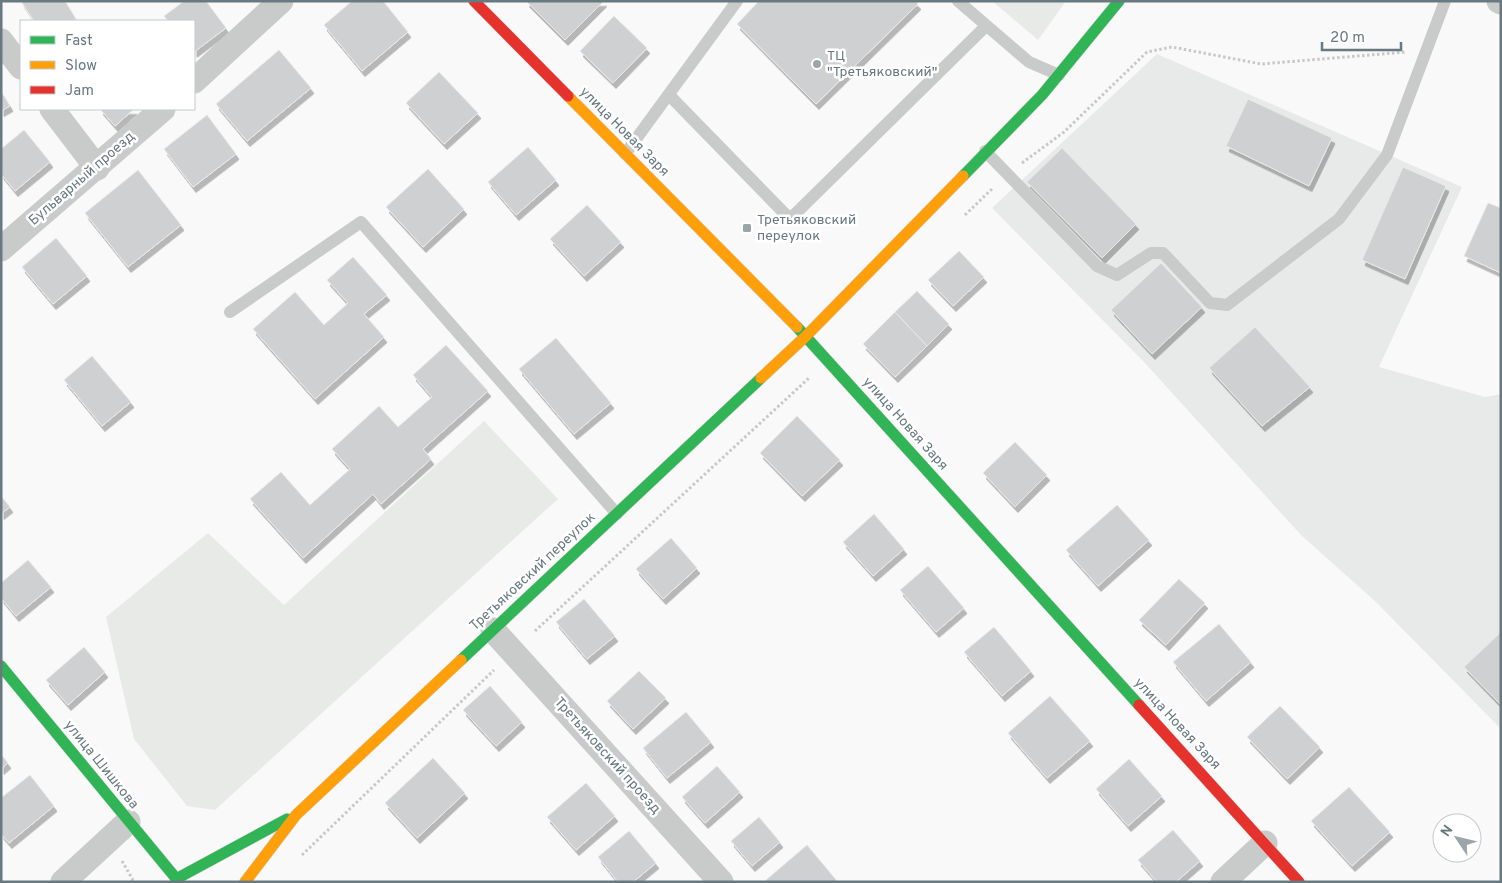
<svg xmlns="http://www.w3.org/2000/svg" width="1502" height="883" viewBox="0 0 1502 883" font-family="Overpass,sans-serif">
  <defs>
    <filter id="shadow"><feDropShadow dx="3" dy="5.5" stdDeviation="0" flood-color="#0004"/></filter>
  </defs>
  <rect width="100%" height="100%" fill="#f9f9f9"/>
  <path fill="#e8e9e9" d="M1157,54L1462,187L1379,367L1485,397L1501,394V729L1376,602L1301,535L1144,362L992,208Z"/>
  <g fill="#e8eae7">
    <path d="M992,1H1066L1038,40Z"/>
    <path d="M484,421L558,499L215,810L187,806L134,739L106,617L208,533L284,605Z"/>
  </g>
  <g fill="#cfd0d1" stroke="#e8e8e8" filter="url(#shadow)">
    <path d="M21,1H65L76,19L72,21H34Z"/>
    <path d="M184,1H206L226,28L194,52V21H168L164,16Z"/>
    <path d="M352,1H383L408,32L362,71L324,25Z"/>
    <path d="M526,1H604L565,40Z"/>
    <path d="M759,1H915L918,4L816,104L737,24Z"/>
    <path d="M614,16L647,48L613,83L580,51Z"/>
    <path d="M279,50L311,88L247,141L216,104Z"/>
    <path d="M439,72L478,113L444,144L406,103Z"/>
    <path d="M1,91L10,106L1,111Z"/>
    <path d="M1248,99L1332,138L1309,186L1226,146Z"/>
    <path d="M100,109H134L115,126Z"/>
    <path d="M207,115L236,154L193,187L164,149Z"/>
    <path d="M24,130L50,162L15,191L1,174V149Z"/>
    <path d="M528,147L556,180L516,215L488,182Z"/>
    <path d="M1062,148L1136,224L1102,258L1027,182Z"/>
    <path d="M1403,167L1446,186L1405,279L1362,260Z"/>
    <path d="M428,169L464,209L423,247L386,207Z"/>
    <path d="M138,170L181,225L128,267L85,213Z"/>
    <path d="M1488,203L1501,208V273L1464,256Z"/>
    <path d="M587,205L621,242L584,276L550,239Z"/>
    <path d="M56,238L87,276L53,304L22,267Z"/>
    <path d="M959,251L984,277L953,306L928,280Z"/>
    <path d="M353,257L387,295L364,314L384,337L315,399L253,329L295,292L324,325L348,303L327,280Z"/>
    <path d="M1161,263L1202,307L1152,354L1111,310Z"/>
    <path d="M917,291L949,324L927,346L895,312Z"/>
    <path d="M895,312L927,346L895,377L863,344Z"/>
    <path d="M1255,327L1310,387L1262,426L1209,368Z"/>
    <path d="M556,338L611,403L574,434L519,369Z"/>
    <path d="M446,345L488,391L423,449L431,459L381,504L373,494L303,558L250,499L281,472L310,505L350,469L332,449L379,406L398,427L432,397L413,375Z"/>
    <path d="M92,356L131,402L102,426L64,380Z"/>
    <path d="M797,416L840,460L802,496L760,453Z"/>
    <path d="M1015,442L1047,475L1015,507L983,473Z"/>
    <path d="M1,496L10,507L1,514Z"/>
    <path d="M1117,505L1149,540L1098,586L1066,550Z"/>
    <path d="M874,514L904,549L873,576L843,542Z"/>
    <path d="M671,538L697,568L663,599L636,569Z"/>
    <path d="M28,560L51,587L16,616L1,598V583Z"/>
    <path d="M928,566L964,608L936,632L900,590Z"/>
    <path d="M1179,579L1205,603L1166,645L1139,620Z"/>
    <path d="M584,599L615,636L587,659L556,622Z"/>
    <path d="M1219,624L1251,662L1206,701L1173,662Z"/>
    <path d="M994,627L1031,671L1002,696L964,652Z"/>
    <path d="M1501,632V705L1464,667Z"/>
    <path d="M84,647L105,672L68,705L46,680Z"/>
    <path d="M639,671L666,698L633,729L607,701Z"/>
    <path d="M490,686L522,722L496,746L463,710Z"/>
    <path d="M1050,696L1090,741L1047,778L1008,733Z"/>
    <path d="M1280,706L1320,747L1287,779L1247,737Z"/>
    <path d="M686,712L711,742L667,778L643,748Z"/>
    <path d="M1,754L8,763L1,769Z"/>
    <path d="M433,758L465,793L417,838L385,803Z"/>
    <path d="M1129,759L1162,796L1128,826L1096,789Z"/>
    <path d="M717,766L740,792L705,823L682,797Z"/>
    <path d="M30,775L54,806L9,843L1,834V798Z"/>
    <path d="M586,783L615,816L576,850L547,817Z"/>
    <path d="M1349,787L1390,832L1352,866L1311,821Z"/>
    <path d="M759,817L780,842L752,866L731,841Z"/>
    <path d="M1173,830L1200,861L1176,882H1157L1138,860Z"/>
    <path d="M629,831L656,863L633,882H618L598,857Z"/>
    <path d="M807,845L838,882H767L766,880Z"/>
  </g>
  <g fill="none" stroke-linecap="round" stroke-linejoin="round">
    <g stroke="#d4d4d5" stroke-width="12">
      <g id="fast">
        <path d="M963,176L1042,95L1119,1"/>
        <path d="M797,327L1139,705"/>
        <path d="M461,660L761,378"/>
        <path d="M1,666L179,882"/>
        <path d="M176,879L287,819"/>
      </g>
    </g>
    <g stroke="#d4d4d5" stroke-width="12">
      <g id="slow">
        <path d="M568,96L797,327"/>
        <path d="M761,378L806,336L963,176"/>
        <path d="M245,882L296,815L461,660"/>
      </g>
    </g>
    <g stroke="#d4d4d5" stroke-width="12">
      <g id="jam">
        <path d="M474,1L568,96"/>
        <path d="M1139,705L1299,882"/>
      </g>
    </g>
    <g stroke="#c7c9c9" stroke-width="3" stroke-dasharray="2.5 2.5" stroke-linecap="butt">
      <path d="M1022,163L1064,132L1147,52L1172,47L1261,64L1406,52"/>
      <path d="M965,215L993,188"/>
      <path d="M535,631L809,378"/>
      <path d="M302,855L494,670"/>
      <path d="M122,861L133,880"/>
      <path d="M131,882L133,880L134,882"/>
    </g>
    <g stroke="#c9caca" stroke-width="12">
      <path d="M958,1L1029,62L1059,75"/>
      <path d="M670,96L790,219L986,26"/>
      <path d="M985,151L1097,266L1117,275L1151,253H1163L1210,303L1227,305L1339,219L1387,155L1445,1"/>
      <path d="M625,154L737,1"/>
      <path d="M230,312L361,222L617,514"/>
    </g>
    <g stroke="#c9caca" stroke-width="25">
      <path d="M1499,1L1501,2"/>
      <path d="M1,41L21,67"/>
      <path d="M194,81L281,1"/>
      <path d="M52,109L97,168"/>
      <path d="M1,249L163,109"/>
      <path d="M493,630L721,882"/>
      <path d="M63,882L128,822"/>
      <path d="M1223,882L1265,843"/>
    </g>
    <use href="#fast" stroke="#30b455" stroke-width="11"/>
    <use href="#slow" stroke="#ff9f0a" stroke-width="11"/>
    <use href="#jam" stroke="#e5322d" stroke-width="11"/>
  </g>
  <g fill="#9ba6aa" stroke="#fff" stroke-width="2">
    <circle cx="817" cy="64" r="5"/>
    <rect x="742" y="223" width="10" height="10" rx="2.5"/>
  </g>
  <g text-anchor="middle" dominant-baseline="central" stroke-width="5" stroke-linejoin="round" paint-order="stroke">
    <g font-size="14" fill="#68797f" stroke="#fff" text-anchor="start">
      <text x="827" y="56">ТЦ<tspan x="827" dy="16">"Третьяковский"</tspan></text>
      <text x="757" y="220">Третьяковский<tspan x="757" dy="16">переулок</tspan></text>
    </g>
    <g font-size="14" fill="#68797f" stroke="#fff">
      <text transform="translate(624 132) rotate(45)">улица Новая Заря</text>
      <text transform="translate(82 179) rotate(-41)">Бульварный проезд</text>
      <text transform="translate(905 424) rotate(48)">улица Новая Заря</text>
      <text transform="translate(533 572) rotate(-43)">Третьяковский переулок</text>
      <text transform="translate(1177 724) rotate(47)">улица Новая Заря</text>
      <text transform="translate(607 756) rotate(48)">Третьяковский проезд</text>
      <text transform="translate(101 765) rotate(51)">улица Шишкова</text>
    </g>
  </g>
  <rect width="1502" height="883" fill="none" stroke="#68797f" stroke-width="5"/>
  <rect x="20" y="20" width="175" height="90" fill="#ffffff" stroke="#c3c9cc"/>
  <rect x="30" y="36" width="25" height="8" fill="#30b455" stroke="#c3c9cc"/>
  <text x="65" y="45" font-size="15" fill="#68797f">Fast</text>
  <rect x="30" y="61" width="25" height="8" fill="#ff9f0a" stroke="#c3c9cc"/>
  <text x="65" y="70" font-size="15" fill="#68797f">Slow</text>
  <rect x="30" y="86" width="25" height="8" fill="#e5322d" stroke="#c3c9cc"/>
  <text x="65" y="95" font-size="15" fill="#68797f">Jam</text>
  <g transform="translate(1457 838) rotate(305)"><circle r="24" fill="#ffffff" stroke="#c3c9cc"/>
  <path d="M0-4L9 19L0 12L-9 19Z" fill="#9ba6aa"/>
  <text y="-8" font-size="14" font-weight="bold" text-anchor="middle" fill="#68797f">N</text>
  </g>
  <path d="M1322 42v8h79v-8" fill="none" stroke="#68797f" stroke-width="2.5"/>
  <text x="1330" y="42" font-size="15" fill="#68797f" stroke="#ffffff" stroke-width="4" paint-order="stroke">20 m</text>
</svg>
